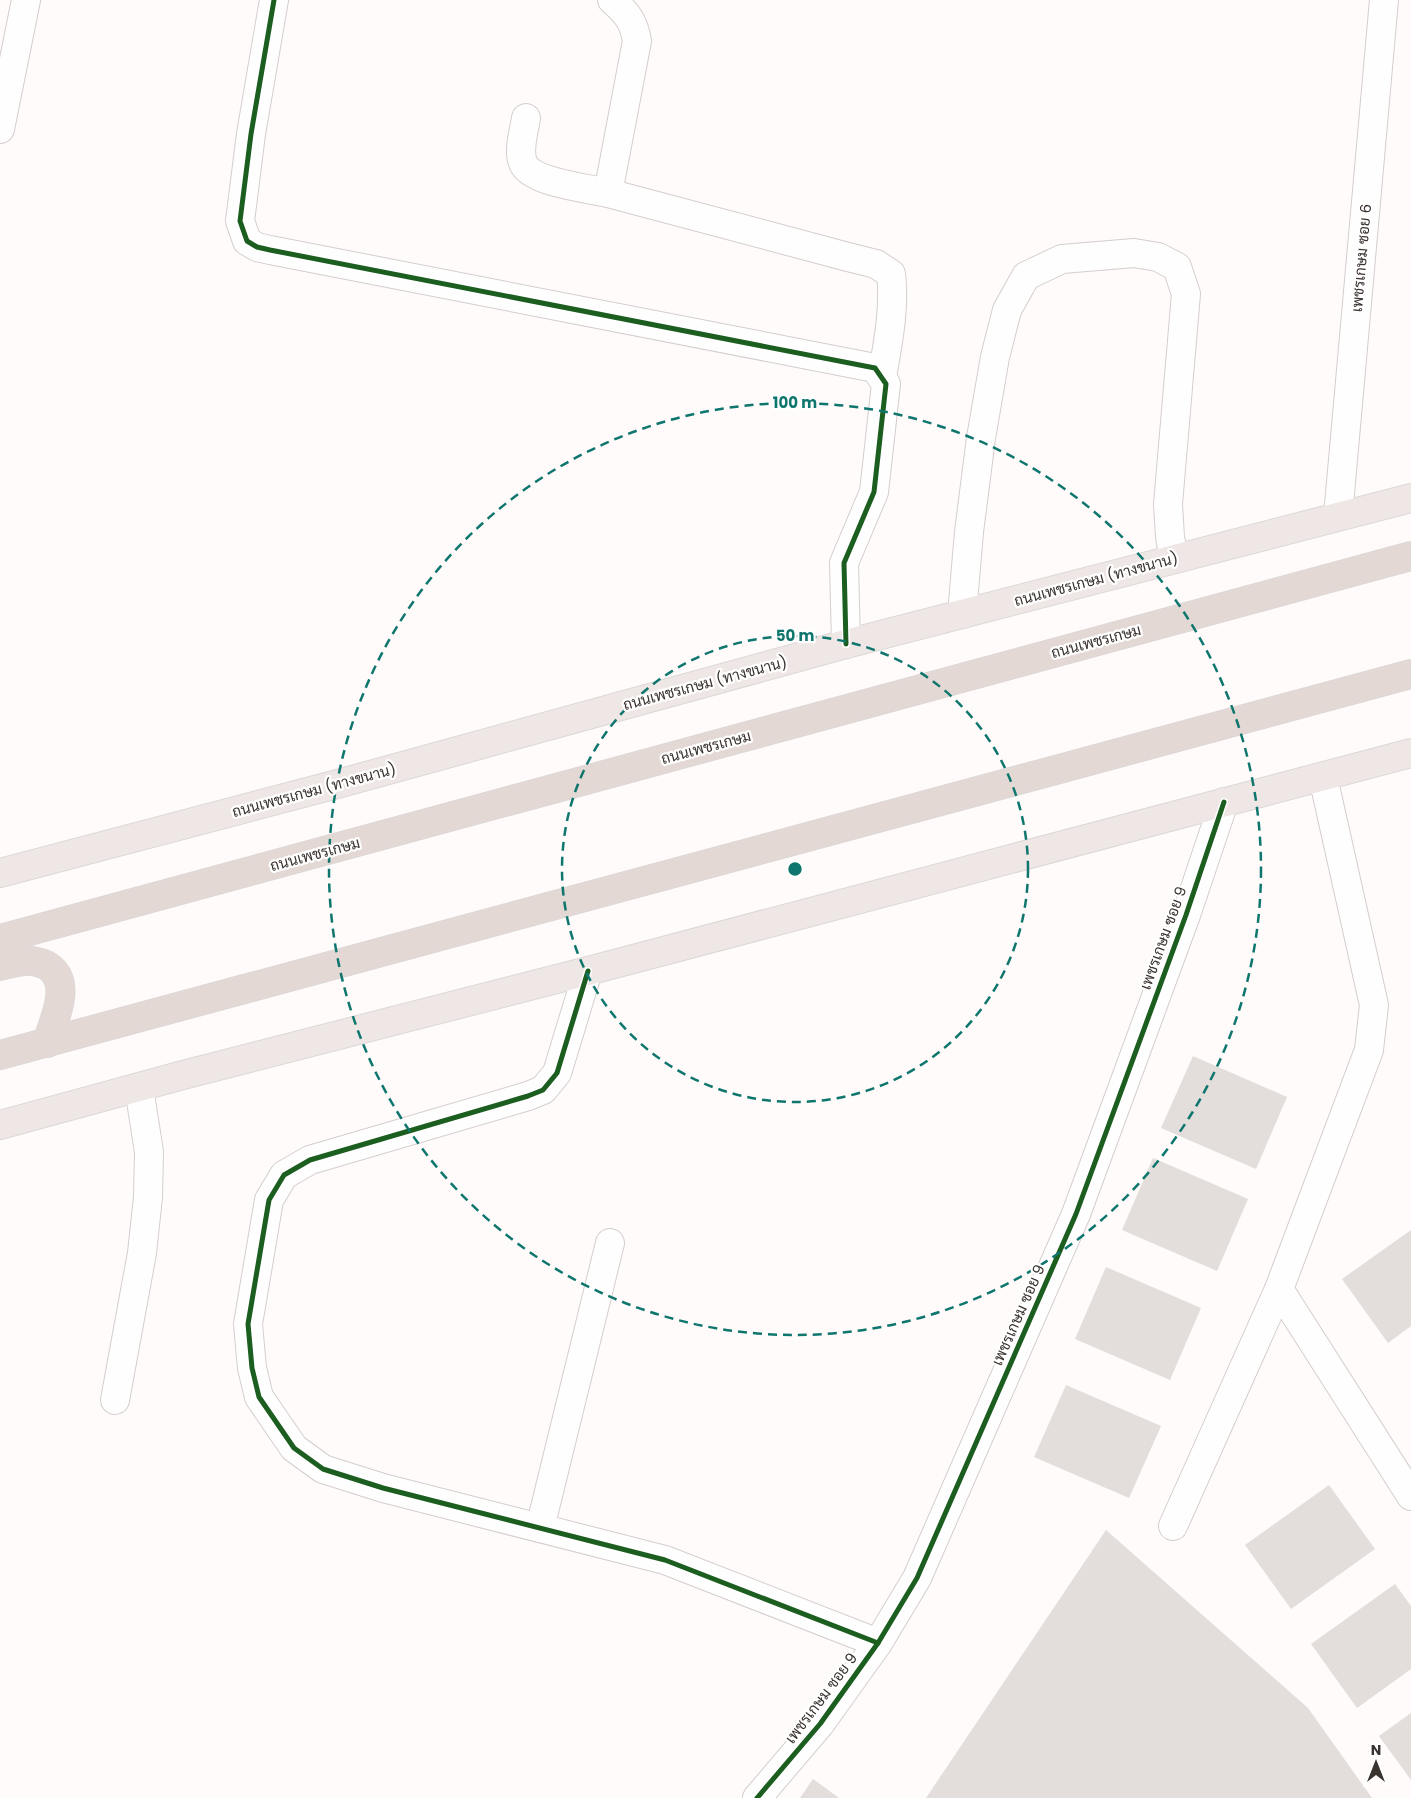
<svg xmlns="http://www.w3.org/2000/svg" width="1411" height="1798" viewBox="0 0 1411 1798" font-family="Poppins,Sarabun,sans-serif">
  <rect width="100%" height="100%" fill="#fefbfa"/>
  <g fill="#e3dddb">
    <path d="M1193,1056L1287,1097L1256,1169L1161,1128Z"/>
    <path d="M1153,1158L1248,1199L1217,1271L1122,1230Z"/>
    <path d="M1411,1230V1326L1388,1343L1342,1279Z"/>
    <path d="M1106,1267L1201,1308L1170,1380L1075,1339Z"/>
    <path d="M1066,1385L1161,1426L1129,1498L1034,1457Z"/>
    <path d="M1329,1485L1375,1549L1291,1609L1245,1545Z"/>
    <path d="M1106,1530L1308,1708L1372,1798H926Z"/>
    <path d="M1395,1584L1411,1606V1669L1357,1708L1311,1644Z"/>
    <path d="M1411,1713V1780L1379,1736Z"/>
    <path d="M813,1779L839,1798H800Z"/>
  </g>
  <g fill="none" stroke-linecap="round" stroke-linejoin="round">
    <g stroke="#d4cecc" stroke-width="30">
      <g id="minor">
        <path d="M274,0L251,134L240,221L247,241L257,247L270,250L875,368L886,384L874,492L844,563L846,644"/>
        <path d="M612,0C627,13 634,22 637,41L608,193L848,257L876,264L891,274C895,308 888,343 882,377"/>
        <path d="M526,118C524,132 517,152 524,165C535,183 587,188 608,193"/>
        <path d="M0,129L26,0"/>
        <path d="M1338,516L1384,0"/>
        <path d="M962,614L969,532L981,438L995,357L1007,310L1026,276L1062,259L1134,253L1158,257L1177,267L1186,294L1168,504L1170,537L1174,559"/>
        <path d="M588,971L557,1073L543,1090L528,1096L310,1160L284,1175L269,1200L248,1324L252,1368L259,1397L294,1448L323,1469L383,1488L665,1560L878,1643"/>
        <path d="M1279,1289L1411,1496"/>
        <path d="M115,1400L142,1253L148,1197L149,1152L139,1088"/>
        <path d="M1173,1526L1279,1289L1369,1050L1374,1005L1323,777"/>
        <path d="M540,1528L610,1243"/>
        <path d="M757,1798L820,1724L878,1643L917,1578L1076,1214L1186,915L1224,802"/>
      </g>
    </g>
    <g stroke="#dcd8d8" stroke-width="30">
      <g id="major">
        <path d="M0,873L341,783L846,644L1411,498"/>
        <path d="M0,1125L183,1075L588,971L1411,753"/>
      </g>
    </g>
    <g stroke="#dcd8d8" stroke-width="30">
      <g id="highway">
        <path d="M0,939L1411,556"/>
        <path d="M0,966C8,964 15,962 23,961C30,960 39,962 46,965C74,981 54,1019 47,1043"/>
        <path d="M0,1055L1411,674"/>
      </g>
    </g>
    <use href="#minor" stroke="#fffefe" stroke-width="28"/>
    <use href="#major" stroke="#efe7e5" stroke-width="28"/>
    <use href="#highway" stroke="#e4d8d5" stroke-width="28"/>
    <g stroke="#fff" stroke-width="8">
      <g id="cycleway">
        <path d="M274,0L251,134L240,221L247,241L257,247L270,250L875,368L886,384L874,492L844,563L846,644"/>
        <path d="M588,971L557,1073L543,1090L528,1096L310,1160L284,1175L269,1200L248,1324L252,1368L259,1397L294,1448L323,1469L383,1488L665,1560L878,1643"/>
        <path d="M757,1798L820,1724L878,1643L917,1578L1076,1214L1186,915L1224,802"/>
      </g>
    </g>
    <use href="#cycleway" stroke="#1b5e20" stroke-width="5"/>
  </g>
  <g fill="none" stroke="#0f766e" stroke-width="2.5" stroke-dasharray="9 6">
    <circle cx="795" cy="869" r="233"/>
    <circle cx="795" cy="869" r="466"/>
  </g>
  <g text-anchor="middle" dominant-baseline="central" stroke-width="4.5" stroke-linejoin="round" paint-order="stroke">
    <g font-size="15" fill="#3a322f" stroke="#fff">
      <text transform="translate(1361 258) rotate(-85)">เพชรเกษม ซอย 6</text>
      <text transform="translate(1096 579) rotate(-15)">ถนนเพชรเกษม (ทางขนาน)</text>
      <text transform="translate(1096 641) rotate(-15)">ถนนเพชรเกษม</text>
      <text transform="translate(705 683) rotate(-15)">ถนนเพชรเกษม (ทางขนาน)</text>
      <text transform="translate(706 747) rotate(-15)">ถนนเพชรเกษม</text>
      <text transform="translate(314 790) rotate(-15)">ถนนเพชรเกษม (ทางขนาน)</text>
      <text transform="translate(315 854) rotate(-15)">ถนนเพชรเกษม</text>
      <text transform="translate(1163 938) rotate(-70)">เพชรเกษม ซอย 9</text>
      <text transform="translate(1018 1315) rotate(-66)">เพชรเกษม ซอย 9</text>
      <text transform="translate(821 1698) rotate(-53)">เพชรเกษม ซอย 9</text>
    </g>
  </g>
  <circle cx="795" cy="869" r="8" fill="#0f766e" stroke="#fff" stroke-width="2.5"/>
  <g font-size="15" text-anchor="middle" font-weight="bold" fill="#0f766e" stroke="#fff" stroke-width="4.5" stroke-linejoin="round" paint-order="stroke">
    <text x="795" y="408">100 m</text>
    <text x="795" y="641">50 m</text>
  </g>
  <g transform="translate(1376 1763)" stroke="#ffffff" stroke-width="4" paint-order="stroke">
  <path d="M0-4L9 19L0 12L-9 19Z" fill="#3a322f"/>
  <text y="-8" font-size="14" font-weight="bold" text-anchor="middle" fill="#3a322f">N</text>
  </g>
</svg>
